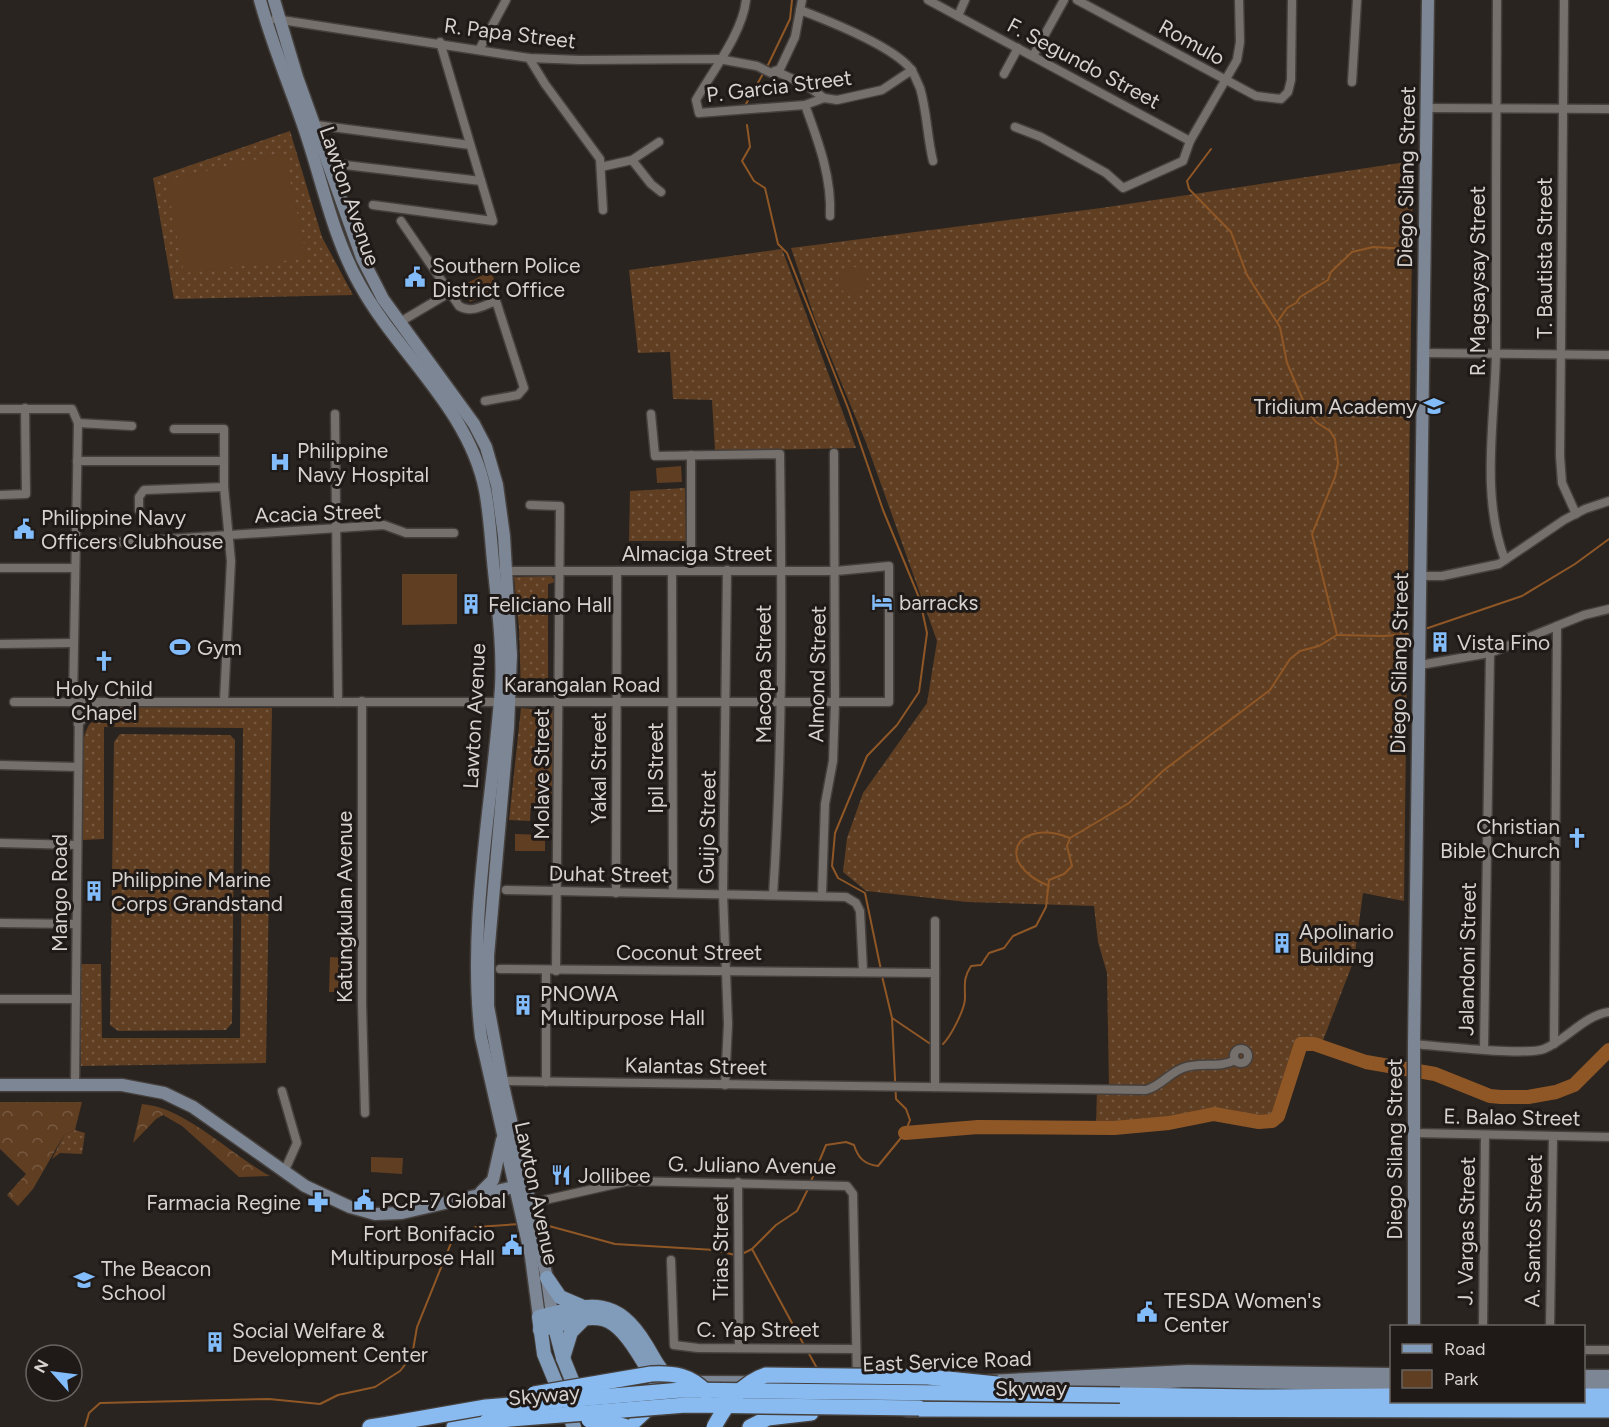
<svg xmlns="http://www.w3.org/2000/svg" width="1609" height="1427" viewBox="0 0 1609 1427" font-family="Figtree,sans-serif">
  <defs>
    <pattern id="grass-dots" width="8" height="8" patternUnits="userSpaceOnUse" patternTransform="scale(1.5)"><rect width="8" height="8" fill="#603e22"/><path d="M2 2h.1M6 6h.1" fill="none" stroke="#765941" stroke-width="1.8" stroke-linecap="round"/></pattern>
    <pattern id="forest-crowns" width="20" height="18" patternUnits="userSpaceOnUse" patternTransform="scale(1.5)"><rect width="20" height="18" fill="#603e22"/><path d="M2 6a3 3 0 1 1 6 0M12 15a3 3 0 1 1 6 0" fill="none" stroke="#765941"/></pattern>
  </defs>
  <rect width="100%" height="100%" fill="#292420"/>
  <g fill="url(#grass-dots)">
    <path d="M290,131L322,237L353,295L174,299L153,178Z"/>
    <path d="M1413,161L1404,901L1363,893L1354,960L1322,1043L1299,1045L1278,1109L1269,1116L1210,1114L1162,1125L1096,1127L1097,1088L1109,1087L1107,973L1098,942L1094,906L967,902L866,891L843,872L847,838L863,793L927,703L937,641L867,445L815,319L791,248L1101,208Z"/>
    <path d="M782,249L856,448L715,451L712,400L673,399L670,352L638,353L629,270Z"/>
    <path d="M685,488L686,541H629L630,491Z"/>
    <path d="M551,576L556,582L548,584V686L554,692H521L519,628L514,577Z"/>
    <path d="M116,707L272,708L266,1063L81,1066L80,964H101L102,1038H240L243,728L104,727V839L82,840C81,816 76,743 89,725C96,715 105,711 116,707Z"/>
    <path d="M521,708L555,711L554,802L531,803L530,821L509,820Z"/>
    <path d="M120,734L230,735L235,740L232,1023L226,1030L118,1031L110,1025L114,742Z"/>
    <path d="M75,1130L85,1133L82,1154L60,1153L52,1159L64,1135Z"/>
  </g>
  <g fill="url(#forest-crowns)">
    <path d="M0,1102H82L75,1130L64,1135L33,1189L18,1206L7,1195L26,1174L0,1149Z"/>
    <path d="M142,1104C185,1107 231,1155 270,1176L239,1177L182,1126L163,1115L156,1119L133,1143Z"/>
  </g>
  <g fill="#603e22">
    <path d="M284,153L307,258L184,273L166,180Z"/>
    <circle cx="853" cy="281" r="14"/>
    <path d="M490,271L498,287L470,302L462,286Z"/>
    <path d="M681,466L682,482L657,483L656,468Z"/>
    <path d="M402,574H457V624L402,625Z"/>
    <path d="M515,834L545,835V851H515Z"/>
    <path d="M330,957L349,958L348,992H329Z"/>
    <path d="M371,1157L403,1158L402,1174L371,1172Z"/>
  </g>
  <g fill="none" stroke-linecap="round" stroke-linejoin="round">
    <g stroke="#905726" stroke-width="2">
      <path d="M767,67L790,19L792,0"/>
      <path d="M746,104L764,72"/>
      <path d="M747,125L750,147L742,161L754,181L765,188L778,244L787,253L848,408L883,510L920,600L927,633L919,692L897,725L867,756L835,833L832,866L838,878L865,893L881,970"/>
      <path d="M1278,321L1287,308L1296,303L1300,297L1328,280L1331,272L1352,252L1373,247L1411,249"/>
      <path d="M1425,629L1522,596L1575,564L1609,539"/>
      <path d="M1337,635L1384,636L1408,634"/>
      <path d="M1049,886C993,863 1015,817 1070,838"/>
      <path d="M892,1018L932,1045"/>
      <path d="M943,1044C951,1036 965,1009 965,998C965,985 963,978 971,966L981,965L989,953L1004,948L1013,936L1036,926L1046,907L1049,880L1064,874L1072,866L1067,846L1070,838L1129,803L1164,770L1270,690L1290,659L1300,651L1319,646L1337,635L1312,534L1335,477L1338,463L1335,439L1330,431L1316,422L1308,412L1287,363L1280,327L1247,275L1231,232L1189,189L1187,181L1211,149"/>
      <path d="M811,1181L826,1145L846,1142L854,1145C858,1158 864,1164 878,1166L905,1133L910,1120L906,1109L896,1099L892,1018L882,976"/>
      <path d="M538,1223L615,1244L715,1250L735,1255"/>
      <path d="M752,1249L805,1347"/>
      <path d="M740,1255L752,1249L776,1225L797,1211L809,1187"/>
      <path d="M808,1352L818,1370"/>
      <path d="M85,1427L89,1413L100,1403L269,1399L320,1404L338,1395L375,1387L400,1371L412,1356L417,1327L453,1238L476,1227L520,1224"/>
    </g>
    <path stroke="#905726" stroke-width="14" d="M905,1133L978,1127L1114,1128L1169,1123L1214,1114L1259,1122L1272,1121L1278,1116L1301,1044H1314L1366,1062L1435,1074L1490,1096L1501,1097H1528L1556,1092L1574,1085L1609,1050"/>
    <g stroke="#45403d" stroke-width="11">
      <g id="street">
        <path d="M746,0C743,32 712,72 696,100L699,113L805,105L824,98L837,100L882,90L912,70"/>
        <path d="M928,0L1190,141"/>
        <path d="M1077,0L1256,96L1281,99L1288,92L1291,80L1292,0"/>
        <path d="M1497,0C1496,117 1496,235 1496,352C1495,420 1480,495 1505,560"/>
        <path d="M1564,0L1560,456L1562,483L1576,514"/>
        <path d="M800,10C829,21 891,46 910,68C914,73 917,82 920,88C927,111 927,137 933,161"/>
        <path d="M958,16L965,0"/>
        <path d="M275,19L529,58L580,60L719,59L757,66L771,73L780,69L795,37L802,0"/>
        <path d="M479,50L506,0"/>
        <path d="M1033,56L1064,0"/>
        <path d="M529,58L545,84L600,159L603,210"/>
        <path d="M775,71L806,85L824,98"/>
        <path d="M1004,74L1018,48"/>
        <path d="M1352,82L1357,0"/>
        <path d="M805,105C818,141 832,177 830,216"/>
        <path d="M1427,108L1609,109"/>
        <path d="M316,125L470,145"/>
        <path d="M1015,127L1041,137L1106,173L1123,188L1183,161L1190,141L1237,60L1240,42L1239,0"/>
        <path d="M632,160L659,142"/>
        <path d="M328,163L481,181"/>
        <path d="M601,167L632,160L651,184L661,192"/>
        <path d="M373,205L493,221L440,42"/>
        <path d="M401,221L459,306C472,314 484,305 496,301L524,388L518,395L485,401"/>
        <path d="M400,322L449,293"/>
        <path d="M1422,353L1609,355"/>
        <path d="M0,409H72L78,423L73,702"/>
        <path d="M335,414L338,702"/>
        <path d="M651,414L655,456L780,454C782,601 783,748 773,895"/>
        <path d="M78,423L132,426"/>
        <path d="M174,429H224V487L231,561L224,701"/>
        <path d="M691,455V570"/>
        <path d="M77,461H224"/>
        <path d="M0,495L26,494L25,408"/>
        <path d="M530,505L560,506L556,971"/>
        <path d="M139,510V497L144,490L224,487"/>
        <path d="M76,545L384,525L406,533H454"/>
        <path d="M0,568H74"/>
        <path d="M672,571L673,892"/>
        <path d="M1420,576H1442L1499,564L1564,520L1585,509L1609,501"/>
        <path d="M0,644L73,643"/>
        <path d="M1420,665L1490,653L1584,615L1609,609"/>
        <path d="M362,701V1004L365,1113"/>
        <path d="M14,702H889V566L836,571H506"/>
        <path d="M78,724L100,702"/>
        <path d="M0,765L77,767"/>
        <path d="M0,843L77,845"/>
        <path d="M506,890L846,897L856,903L860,911L863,971"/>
        <path d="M616,893L617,571"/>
        <path d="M822,894L825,804L833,761L835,702L834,453"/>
        <path d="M0,923L76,924"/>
        <path d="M500,969L935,973"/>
        <path d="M0,999H76"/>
        <path d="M1414,1044C1438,1046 1527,1056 1544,1049C1568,1039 1583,1016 1609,1012"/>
        <path d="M1554,1044L1557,626"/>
        <path d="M1484,1048L1490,653"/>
        <circle cx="1241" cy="1056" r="7"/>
        <path d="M502,1081L1146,1090C1161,1086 1169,1073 1183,1068C1200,1061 1219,1069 1235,1060"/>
        <path d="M546,1082V971"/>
        <path d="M75,1085L79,702"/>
        <path d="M725,1085L728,1024L723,894L727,570"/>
        <path d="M935,1087V921"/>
        <path d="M282,1091L297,1143L284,1172"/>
        <path d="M1413,1133L1609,1137"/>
        <path d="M738,1182L739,1348"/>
        <path d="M527,1204L629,1181L847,1186L853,1194L857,1379"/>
        <path d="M671,1260L674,1345L698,1348L856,1349"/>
        <path d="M1483,1326L1485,1135"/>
        <path d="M1550,1326L1553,1137"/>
        <path d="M1584,1350H1609"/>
      </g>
    </g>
    <g stroke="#45403d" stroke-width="15">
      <g id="secondary">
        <path d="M260,0C271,41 287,79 301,119C321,174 331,234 360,285C398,354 469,409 485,490C490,516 491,544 494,571C498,610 503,648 501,687C493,801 467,923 481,1037L531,1257L539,1317"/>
        <path d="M274,0L297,77L362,258L383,299L474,424L486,447L497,485L504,536L511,655L508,728L488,956V1006L502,1081L547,1278L552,1314"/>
        <path d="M0,1085H122L164,1093L193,1107L305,1186L350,1207L375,1214L402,1213L522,1185"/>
        <path d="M481,1192L493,1180L502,1140"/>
        <path d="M1414,1326V1044L1428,0"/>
        <path d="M1584,1376H1609"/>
        <path d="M988,1381L1188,1371L1392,1374"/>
        <path d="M691,1382L893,1383"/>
        <path d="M1584,1385H1609"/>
        <path d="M1059,1388L1187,1381L1392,1385"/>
      </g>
    </g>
    <g stroke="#45403d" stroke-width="16">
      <g id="primary">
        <path d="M547,1278L560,1297L581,1306"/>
        <path d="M553,1320L563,1358L578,1395"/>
        <path d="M540,1330C599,1313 610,1306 644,1363C650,1374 656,1384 668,1391"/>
        <path d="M563,1358L571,1332L584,1319"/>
        <path d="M574,1427L544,1354L539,1317C589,1304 616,1295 646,1345C653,1356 659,1371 670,1379"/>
      </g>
    </g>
    <g stroke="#45403d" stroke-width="18">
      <g id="highway">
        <path d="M1120,1395L1255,1397L1392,1396"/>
        <path d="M1584,1396H1609"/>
        <path d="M907,1409L1609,1410"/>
        <path d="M370,1427L389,1424"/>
        <path d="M454,1427L487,1421"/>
        <path d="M628,1427L653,1404"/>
        <path d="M750,1427L768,1418L811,1413"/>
      </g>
    </g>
    <use href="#street" stroke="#76706c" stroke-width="8"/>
    <use href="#secondary" stroke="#7c8694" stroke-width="12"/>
    <use href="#primary" stroke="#819cbb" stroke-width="14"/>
    <use href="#highway" stroke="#89baf0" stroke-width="15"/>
    <g stroke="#45403d" stroke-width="18" stroke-linecap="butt">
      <g id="highway-bridge">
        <path d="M534,1394L651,1374C674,1373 690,1375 706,1392"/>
        <path d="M589,1420H602L627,1427"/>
        <path d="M487,1421L686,1405L919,1408"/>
        <path d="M389,1424L486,1407L681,1390L1120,1395"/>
        <path d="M714,1427C726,1405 741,1383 766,1375L928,1377L997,1384"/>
      </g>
    </g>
    <use href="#highway-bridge" stroke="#89baf0" stroke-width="15"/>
  </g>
  <defs>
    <g id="civic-bare" transform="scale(1.62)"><path d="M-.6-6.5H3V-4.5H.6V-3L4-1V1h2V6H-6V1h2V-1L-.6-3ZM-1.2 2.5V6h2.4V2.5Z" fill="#82bcfa" stroke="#1f1a17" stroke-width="2.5" paint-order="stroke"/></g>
    <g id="school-bare" transform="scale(1.62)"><path d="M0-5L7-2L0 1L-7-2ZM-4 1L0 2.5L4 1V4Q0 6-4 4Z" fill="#82bcfa" stroke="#1f1a17" stroke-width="2.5" paint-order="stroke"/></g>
    <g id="hospital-bare" transform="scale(1.62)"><path d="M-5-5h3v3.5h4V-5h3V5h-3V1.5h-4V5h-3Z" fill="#82bcfa" stroke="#1f1a17" stroke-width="2.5" paint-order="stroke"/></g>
    <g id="hotel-bare" transform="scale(1.62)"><path d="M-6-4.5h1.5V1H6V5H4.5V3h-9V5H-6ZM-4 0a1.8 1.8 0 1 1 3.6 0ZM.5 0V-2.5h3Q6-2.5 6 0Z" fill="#82bcfa" stroke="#1f1a17" stroke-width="2.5" paint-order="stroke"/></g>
    <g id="building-bare" transform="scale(1.62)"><path d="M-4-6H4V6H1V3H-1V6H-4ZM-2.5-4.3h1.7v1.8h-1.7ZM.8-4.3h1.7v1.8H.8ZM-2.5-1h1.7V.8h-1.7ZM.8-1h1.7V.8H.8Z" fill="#82bcfa" stroke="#1f1a17" stroke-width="2.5" paint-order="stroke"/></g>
    <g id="stadium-bare" transform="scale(1.62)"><path d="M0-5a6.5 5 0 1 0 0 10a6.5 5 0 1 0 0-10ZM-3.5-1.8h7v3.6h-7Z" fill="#82bcfa" stroke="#1f1a17" stroke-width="2.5" paint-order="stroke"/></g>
    <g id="church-bare" transform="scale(1.62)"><path d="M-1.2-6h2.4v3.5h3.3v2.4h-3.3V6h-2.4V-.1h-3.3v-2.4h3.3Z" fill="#82bcfa" stroke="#1f1a17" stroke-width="2.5" paint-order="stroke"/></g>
    <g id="restaurant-bare" transform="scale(1.62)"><path d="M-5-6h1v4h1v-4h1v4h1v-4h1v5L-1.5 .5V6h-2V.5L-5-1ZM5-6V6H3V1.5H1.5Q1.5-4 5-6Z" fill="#82bcfa" stroke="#1f1a17" stroke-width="2.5" paint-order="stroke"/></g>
    <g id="pharmacy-bare" transform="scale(1.62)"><path d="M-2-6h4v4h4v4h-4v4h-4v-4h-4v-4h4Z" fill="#82bcfa" stroke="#1f1a17" stroke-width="2.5" paint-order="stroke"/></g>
  </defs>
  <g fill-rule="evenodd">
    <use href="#civic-bare" x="415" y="277"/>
    <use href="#school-bare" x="1434" y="406"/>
    <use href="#hospital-bare" x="280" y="462"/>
    <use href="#civic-bare" x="24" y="529"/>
    <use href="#hotel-bare" x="882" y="602"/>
    <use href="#building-bare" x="471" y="604"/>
    <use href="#building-bare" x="1440" y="642"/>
    <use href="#stadium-bare" x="180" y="647"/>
    <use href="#church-bare" x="104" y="661"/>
    <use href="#church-bare" x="1577" y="838"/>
    <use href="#building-bare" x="94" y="891"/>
    <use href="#building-bare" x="1282" y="943"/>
    <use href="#building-bare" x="523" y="1005"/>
    <use href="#restaurant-bare" x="561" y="1175"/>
    <use href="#civic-bare" x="364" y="1200"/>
    <use href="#pharmacy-bare" x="318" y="1202"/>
    <use href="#civic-bare" x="512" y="1245"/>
    <use href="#school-bare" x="84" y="1280"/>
    <use href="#civic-bare" x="1147" y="1312"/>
    <use href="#building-bare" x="215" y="1342"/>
  </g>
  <g text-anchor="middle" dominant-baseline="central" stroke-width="6" stroke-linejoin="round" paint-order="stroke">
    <g font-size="21" fill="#d6d2d0" stroke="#1f1a17">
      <text transform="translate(510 33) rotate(7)">R. Papa Street</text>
      <text transform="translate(1192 42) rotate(29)">Romulo</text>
      <text transform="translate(1084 63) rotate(28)">F. Segundo Street</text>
      <text transform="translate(779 86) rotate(-7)">P. Garcia Street</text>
      <text transform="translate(1406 177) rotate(-89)">Diego Silang Street</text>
      <text transform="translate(350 196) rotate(71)">Lawton Avenue</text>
      <text transform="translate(1544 258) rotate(-90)">T. Bautista Street</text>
      <text transform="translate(1477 281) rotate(-90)">R. Magsaysay Street</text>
      <text transform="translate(318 513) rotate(-2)">Acacia Street</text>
      <text x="697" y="553">Almaciga Street</text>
      <text transform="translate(1399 663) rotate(-89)">Diego Silang Street</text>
      <text transform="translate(763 674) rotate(-90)">Macopa Street</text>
      <text transform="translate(817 674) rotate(-89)">Almond Street</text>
      <text x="582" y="684">Karangalan Road</text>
      <text transform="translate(474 716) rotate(-87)">Lawton Avenue</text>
      <text transform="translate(598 768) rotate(-90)">Yakal Street</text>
      <text transform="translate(655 768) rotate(-90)">Ipil Street</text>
      <text transform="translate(541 774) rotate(-90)">Molave Street</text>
      <text transform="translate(707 827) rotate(-89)">Guijo Street</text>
      <text transform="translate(609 874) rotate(1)">Duhat Street</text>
      <text transform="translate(59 893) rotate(-90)">Mango Road</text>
      <text transform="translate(344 907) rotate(-90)">Katungkulan Avenue</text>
      <text x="689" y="952">Coconut Street</text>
      <text transform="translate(1467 959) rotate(-89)">Jalandoni Street</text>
      <text transform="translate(696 1066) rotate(1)">Kalantas Street</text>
      <text transform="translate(1512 1117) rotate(1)">E. Balao Street</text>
      <text transform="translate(1394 1149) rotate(-90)">Diego Silang Street</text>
      <text transform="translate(752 1165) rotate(1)">G. Juliano Avenue</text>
      <text transform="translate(537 1193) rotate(78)">Lawton Avenue</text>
      <text transform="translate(1466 1231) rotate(-89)">J. Vargas Street</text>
      <text transform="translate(1533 1231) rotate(-89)">A. Santos Street</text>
      <text transform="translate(720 1247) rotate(-90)">Trias Street</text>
      <text x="758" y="1329">C. Yap Street</text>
      <text transform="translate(947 1361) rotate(-2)">East Service Road</text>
      <text x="1031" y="1388">Skyway</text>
      <text transform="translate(544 1395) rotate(-5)">Skyway</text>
    </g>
    <g font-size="21" fill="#d6d2d0" stroke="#1f1a17" text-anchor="start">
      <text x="432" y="265">Southern Police<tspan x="432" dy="24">District Office</tspan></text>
      <text x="1417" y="406" text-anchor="end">Tridium Academy</text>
      <text x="297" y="450">Philippine<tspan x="297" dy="24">Navy Hospital</tspan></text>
      <text x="41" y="517">Philippine Navy<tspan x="41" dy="24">Officers Clubhouse</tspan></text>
      <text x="899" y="602">barracks</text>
      <text x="488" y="604">Feliciano Hall</text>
      <text x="1457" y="642">Vista Fino</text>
      <text x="197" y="647">Gym</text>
      <text x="104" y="688" text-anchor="middle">Holy Child<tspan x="104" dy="24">Chapel</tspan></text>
      <text x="1560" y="826" text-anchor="end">Christian<tspan x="1560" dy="24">Bible Church</tspan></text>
      <text x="111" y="879">Philippine Marine<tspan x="111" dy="24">Corps Grandstand</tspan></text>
      <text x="1299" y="931">Apolinario<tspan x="1299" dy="24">Building</tspan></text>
      <text x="540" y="993">PNOWA<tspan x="540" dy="24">Multipurpose Hall</tspan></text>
      <text x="578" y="1175">Jollibee</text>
      <text x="381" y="1200">PCP-7 Global</text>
      <text x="301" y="1202" text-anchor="end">Farmacia Regine</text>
      <text x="495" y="1233" text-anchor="end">Fort Bonifacio<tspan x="495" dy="24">Multipurpose Hall</tspan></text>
      <text x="101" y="1268">The Beacon<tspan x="101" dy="24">School</tspan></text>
      <text x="1164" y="1300">TESDA Women's<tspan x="1164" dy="24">Center</tspan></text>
      <text x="232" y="1330">Social Welfare &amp;<tspan x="232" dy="24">Development Center</tspan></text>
    </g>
  </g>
  <rect x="1390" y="1325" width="195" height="78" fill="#1f1a17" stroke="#686461" stroke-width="1.5"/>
  <rect x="1402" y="1344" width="30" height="9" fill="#819cbb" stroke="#686461" stroke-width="1.5"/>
  <text x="1444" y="1355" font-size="18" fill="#d6d2d0">Road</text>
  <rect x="1402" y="1370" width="30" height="18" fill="#603e22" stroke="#686461" stroke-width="1.5"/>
  <text x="1444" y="1385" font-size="18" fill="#d6d2d0">Park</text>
  <g transform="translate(54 1373) rotate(298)"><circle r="28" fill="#1f1a17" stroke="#686461" stroke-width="1.5"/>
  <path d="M0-4.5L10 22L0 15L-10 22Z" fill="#82bcfa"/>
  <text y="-9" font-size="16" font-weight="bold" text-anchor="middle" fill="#d6d2d0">N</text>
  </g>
</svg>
